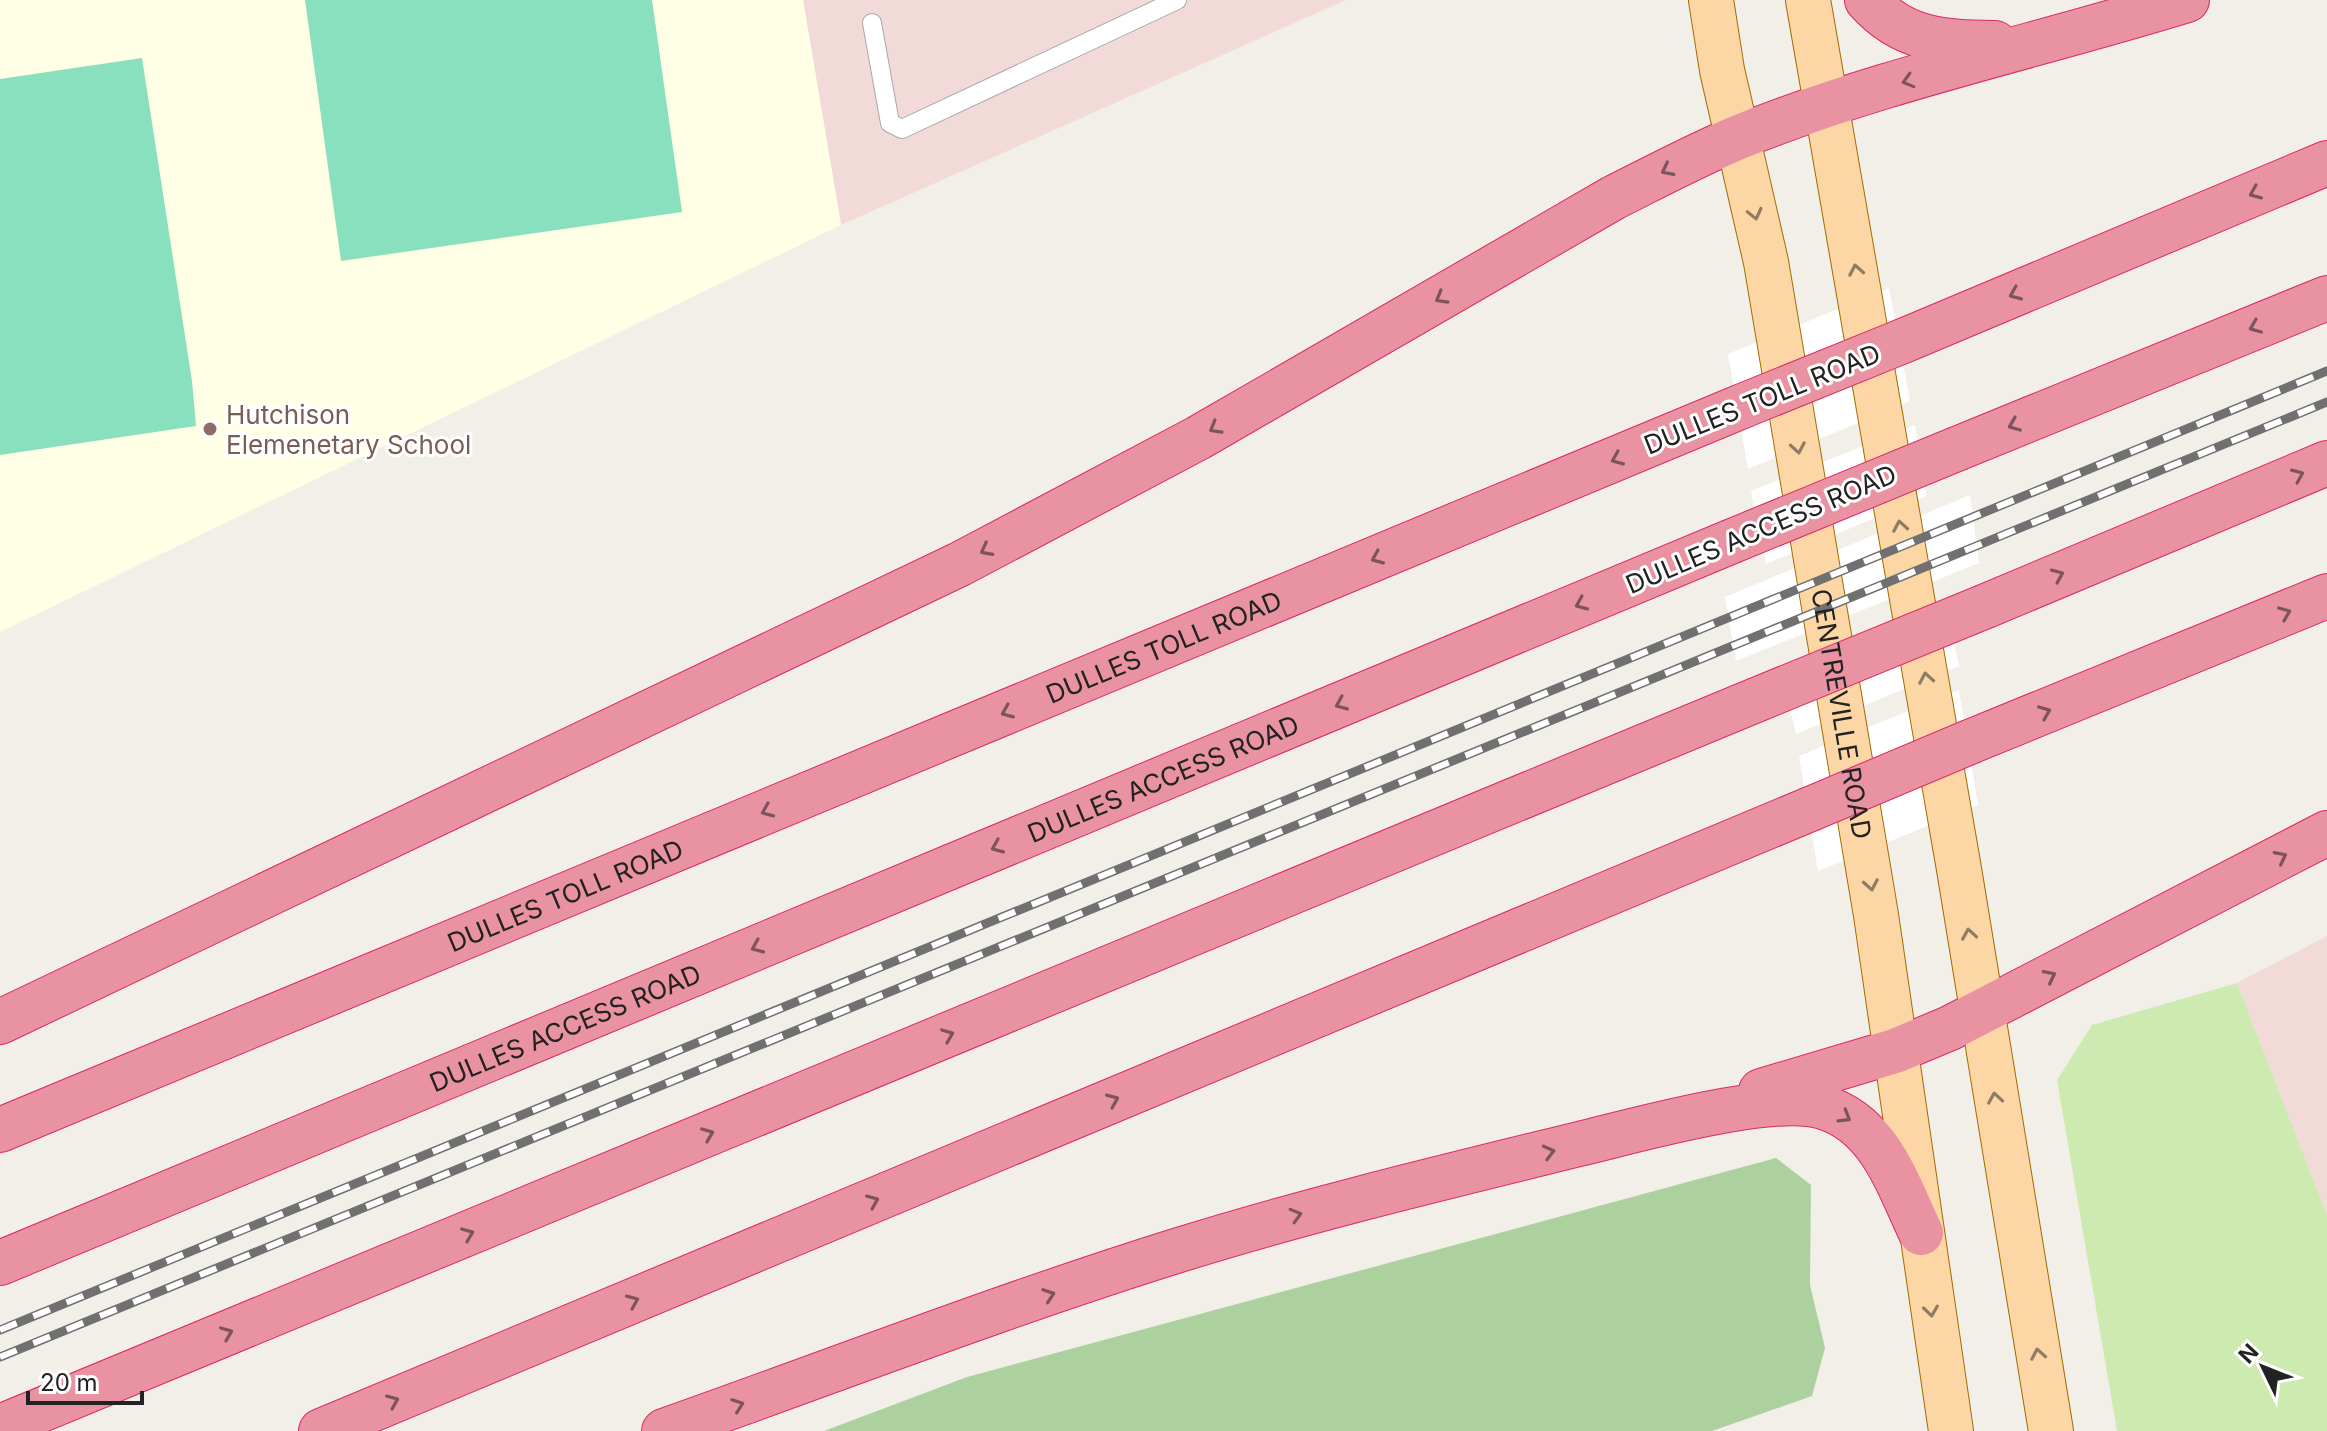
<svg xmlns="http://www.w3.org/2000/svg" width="2327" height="1431" viewBox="0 0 2327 1431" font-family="Inter,sans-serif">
  <rect width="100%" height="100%" fill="#f2efe9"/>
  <g fill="#f2dad9">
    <path d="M803,0H1346L841,225Z"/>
    <path d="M2327,936V1215L2237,983Z"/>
  </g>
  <path fill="#ffffe5" d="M0,0H803L841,225L0,632Z"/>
  <path fill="#cdebb0" d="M2237,983L2327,1215V1431H2117L2057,1080L2092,1025Z"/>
  <path fill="#add19e" d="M1776,1158L1811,1185L1810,1285L1825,1348L1812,1396L1712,1431H824L967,1377Z"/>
  <g fill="#88e0be">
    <path d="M305,0H652L682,212L341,261Z"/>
    <path d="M142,58L192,381L196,426L0,455V79Z"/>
  </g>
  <g fill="#fff">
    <path d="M1889,288L1910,401L1748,469L1728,354Z"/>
    <path d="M1915,425L1926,496L1766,564L1751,491Z"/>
    <path d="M1970,495L1979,563L1736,661L1725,597Z"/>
    <path d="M1946,603L1959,666L1796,734L1782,676Z"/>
    <path d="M1959,690L1978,805L1818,871L1799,756Z"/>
  </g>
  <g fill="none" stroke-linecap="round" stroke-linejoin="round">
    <g stroke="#a9a9a9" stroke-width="20">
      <path id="lane" d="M872,23L890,123L902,129L1177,0"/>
    </g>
    <g stroke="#a06b00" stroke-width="46">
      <g id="primary">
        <path id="s1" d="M1711,0L1722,70L1766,262L1876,915L1951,1431"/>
        <path d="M1808,0L1959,869L2051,1431"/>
      </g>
    </g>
    <g stroke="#dc2a67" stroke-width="46">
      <g id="highway">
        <path d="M1867,0C1903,41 1944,42 1995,43"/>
        <path d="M1903,341L2327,163"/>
        <path d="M1959,448L2327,298"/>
        <path d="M1986,606L2327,463"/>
        <path d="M1972,741L2327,596"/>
        <path d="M0,1022L960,564L1198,438L1613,198C1655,177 1696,155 1739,137C1883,79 2038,46 2187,0"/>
        <path d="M1761,1091L1895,1051L1950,1028L2327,833"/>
        <path id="s2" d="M0,1130L1740,407"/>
        <path id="s3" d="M0,1263L1730,542"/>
        <path d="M0,1427L1756,700"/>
        <path d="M321,1431L1808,810"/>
        <path d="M664,1431C836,1370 1006,1304 1179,1250C1311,1209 1445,1177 1579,1144C1634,1131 1774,1091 1823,1107C1880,1124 1898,1185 1921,1233"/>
      </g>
    </g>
    <use href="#lane" stroke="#fff" stroke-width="18"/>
    <use href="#primary" stroke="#fcd6a4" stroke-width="44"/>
    <use href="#highway" stroke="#e892a2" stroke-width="44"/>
    <g stroke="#707070" stroke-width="9">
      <g id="rail">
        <path d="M0,1330L2327,371"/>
        <path d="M0,1357L2327,402"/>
      </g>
    </g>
    <use href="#rail" stroke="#fff" stroke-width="6" stroke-dasharray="18" stroke-linecap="butt"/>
    <g stroke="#dc2a67" stroke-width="46" stroke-linecap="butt">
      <g id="highway-bridge">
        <path d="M1740,407L1903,341"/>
        <path d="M1730,542L1959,448"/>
        <path d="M1756,700L1986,606"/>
        <path d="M1808,810L1972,741"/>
      </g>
    </g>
    <use href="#highway-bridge" stroke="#e892a2" stroke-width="44"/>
  </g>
  <defs><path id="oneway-chevron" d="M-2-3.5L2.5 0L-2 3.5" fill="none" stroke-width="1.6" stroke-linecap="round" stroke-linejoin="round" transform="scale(2)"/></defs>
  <g stroke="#7b545c">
    <use href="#oneway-chevron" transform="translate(1908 81) rotate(164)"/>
    <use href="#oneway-chevron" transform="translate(1667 170) rotate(153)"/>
    <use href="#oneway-chevron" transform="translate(2255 193) rotate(157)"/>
    <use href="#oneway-chevron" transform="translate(2015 294) rotate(157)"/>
    <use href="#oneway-chevron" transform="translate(1441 298) rotate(150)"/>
    <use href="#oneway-chevron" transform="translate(2255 327) rotate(158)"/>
    <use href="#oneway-chevron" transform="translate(2014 425) rotate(158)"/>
    <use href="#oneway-chevron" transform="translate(1215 428) rotate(150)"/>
    <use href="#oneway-chevron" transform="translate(1617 459) rotate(157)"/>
    <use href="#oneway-chevron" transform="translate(2298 475) rotate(-23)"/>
    <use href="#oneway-chevron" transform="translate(986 550) rotate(152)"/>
    <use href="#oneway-chevron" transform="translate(1377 558) rotate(157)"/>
    <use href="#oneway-chevron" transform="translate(2058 575) rotate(-23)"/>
    <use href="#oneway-chevron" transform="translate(1581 604) rotate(157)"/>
    <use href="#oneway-chevron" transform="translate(2285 613) rotate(-22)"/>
    <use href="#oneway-chevron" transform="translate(1341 704) rotate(157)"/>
    <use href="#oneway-chevron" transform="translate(1007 712) rotate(157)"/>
    <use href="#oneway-chevron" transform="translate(2045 712) rotate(-22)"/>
    <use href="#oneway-chevron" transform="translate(767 811) rotate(157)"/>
    <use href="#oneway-chevron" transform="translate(997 847) rotate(157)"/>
    <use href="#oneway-chevron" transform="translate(2281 857) rotate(-27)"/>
    <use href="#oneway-chevron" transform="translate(757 947) rotate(157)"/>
    <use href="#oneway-chevron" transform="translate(2050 976) rotate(-27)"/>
    <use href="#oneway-chevron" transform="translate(948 1035) rotate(-22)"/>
    <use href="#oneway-chevron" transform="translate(1113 1100) rotate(-23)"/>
    <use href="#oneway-chevron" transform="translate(1845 1117) rotate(31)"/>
    <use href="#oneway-chevron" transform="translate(708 1134) rotate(-22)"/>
    <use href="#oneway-chevron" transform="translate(1549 1152) rotate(-14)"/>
    <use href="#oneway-chevron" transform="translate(873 1201) rotate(-23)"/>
    <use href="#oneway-chevron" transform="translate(1296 1215) rotate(-16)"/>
    <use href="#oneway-chevron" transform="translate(468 1234) rotate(-22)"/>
    <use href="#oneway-chevron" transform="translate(1049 1295) rotate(-19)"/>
    <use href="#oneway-chevron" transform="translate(633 1301) rotate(-23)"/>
    <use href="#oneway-chevron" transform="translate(227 1333) rotate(-22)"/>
    <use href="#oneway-chevron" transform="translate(393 1401) rotate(-23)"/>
    <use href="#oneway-chevron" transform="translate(738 1405) rotate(-20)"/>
  </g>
  <g stroke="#8f7c63">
    <use href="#oneway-chevron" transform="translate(1755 214) rotate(77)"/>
    <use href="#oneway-chevron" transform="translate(1856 270) rotate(-100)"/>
    <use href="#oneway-chevron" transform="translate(1798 448) rotate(80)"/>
    <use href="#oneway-chevron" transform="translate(1900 526) rotate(-100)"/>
    <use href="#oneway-chevron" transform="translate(1926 678) rotate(-100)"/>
    <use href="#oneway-chevron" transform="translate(1871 885) rotate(80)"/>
    <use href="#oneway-chevron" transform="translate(1969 934) rotate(-99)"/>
    <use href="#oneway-chevron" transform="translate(1995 1098) rotate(-99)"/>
    <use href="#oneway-chevron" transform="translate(1931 1311) rotate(82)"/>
    <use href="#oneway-chevron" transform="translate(2038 1354) rotate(-100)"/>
  </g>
  <circle fill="#8d6e63" stroke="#fff" stroke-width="3" cx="210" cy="429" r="8"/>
  <g text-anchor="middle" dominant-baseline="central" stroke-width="6" stroke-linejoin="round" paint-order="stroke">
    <g font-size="26" fill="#222" stroke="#fff">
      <text transform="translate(1762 399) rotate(-22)">DULLES TOLL ROAD</text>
      <text transform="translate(1761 529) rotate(-23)">DULLES ACCESS ROAD</text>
      <text stroke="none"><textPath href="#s2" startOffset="1260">DULLES TOLL ROAD</textPath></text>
      <text stroke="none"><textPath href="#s1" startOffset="726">CENTREVILLE ROAD</textPath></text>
      <text stroke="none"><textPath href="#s3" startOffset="1260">DULLES ACCESS ROAD</textPath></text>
      <text stroke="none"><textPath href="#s2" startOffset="612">DULLES TOLL ROAD</textPath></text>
      <text stroke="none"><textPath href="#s3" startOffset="612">DULLES ACCESS ROAD</textPath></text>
    </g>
    <g font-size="26" fill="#785e54" stroke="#fff" text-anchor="start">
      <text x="226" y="414">Hutchison<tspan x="226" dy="30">Elemenetary School</tspan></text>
    </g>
  </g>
  <g transform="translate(2263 1367) rotate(313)" stroke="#ffffff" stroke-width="6" paint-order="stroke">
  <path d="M0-6L14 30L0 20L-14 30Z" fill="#222222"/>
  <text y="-12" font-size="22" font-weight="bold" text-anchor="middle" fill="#222222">N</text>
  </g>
  <path d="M28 1391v12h114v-12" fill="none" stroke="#222222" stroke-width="4"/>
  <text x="40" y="1391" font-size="24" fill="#222222" stroke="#ffffff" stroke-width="6" paint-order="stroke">20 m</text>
</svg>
